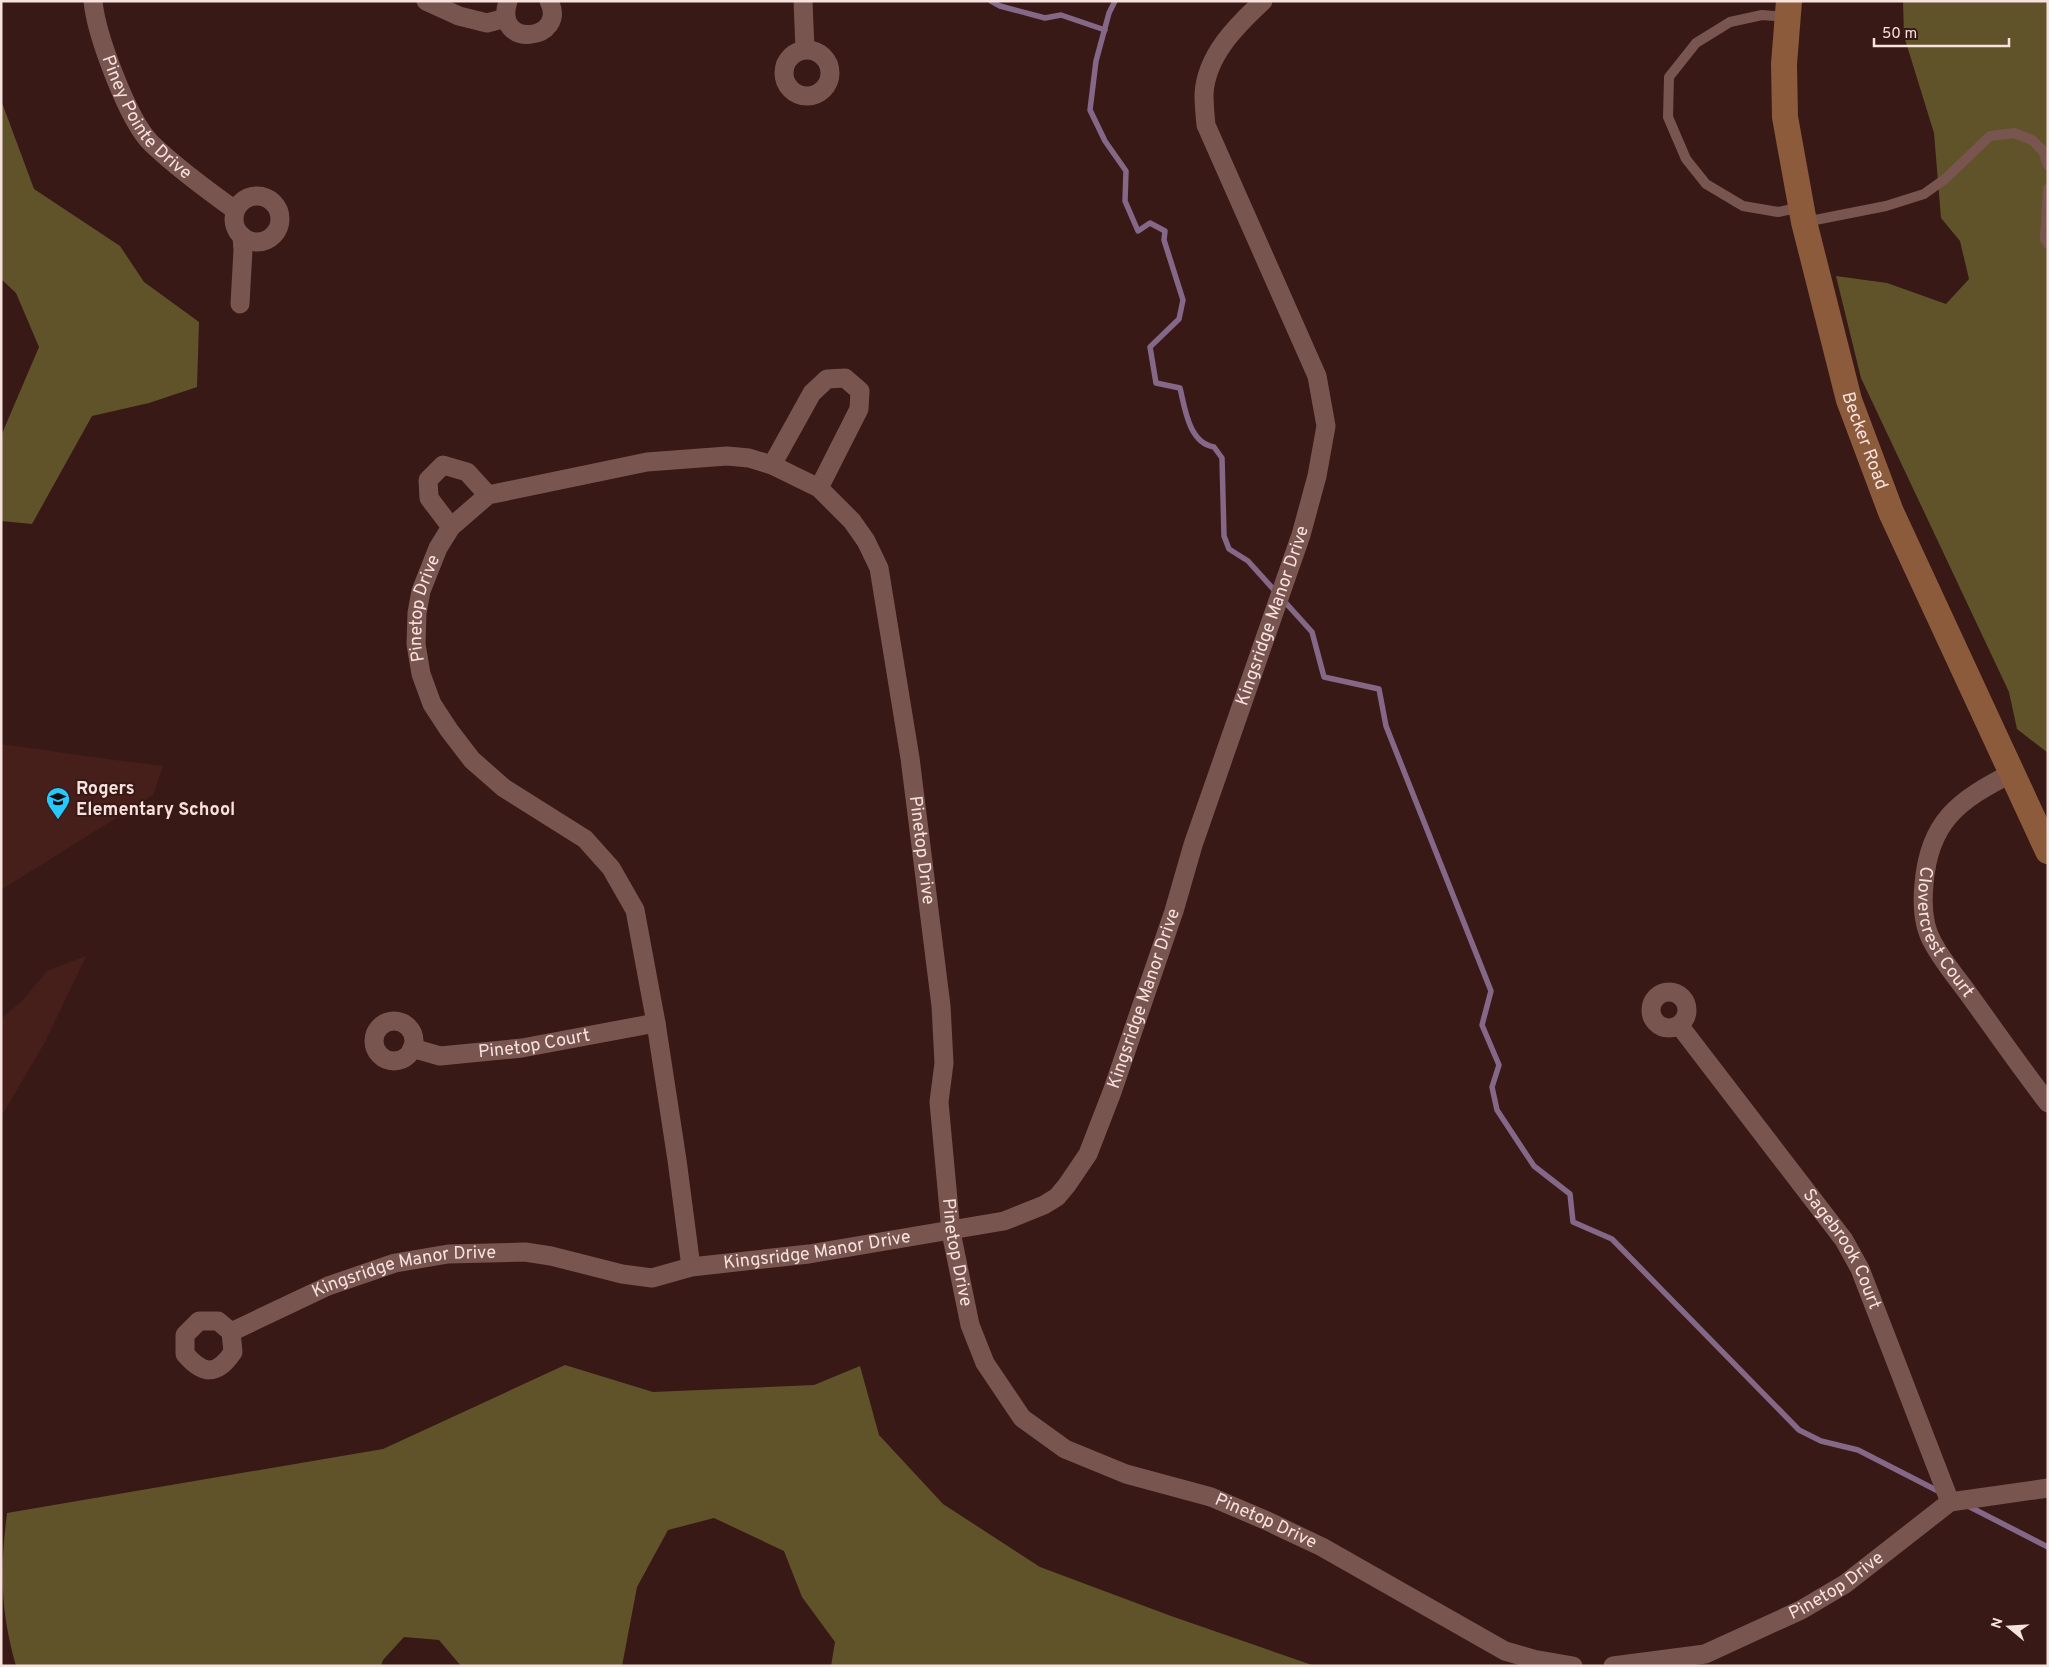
<svg xmlns="http://www.w3.org/2000/svg" width="2049" height="1667" viewBox="0 0 2049 1667" font-family="Overpass,sans-serif">
  <rect width="100%" height="100%" fill="#381916"/>
  <g fill="#461f1b">
    <path d="M1,744L107,759L163,766L153,795L1,890Z"/>
    <path d="M86,956L45,1042L1,1117V1019L22,1001L47,971Z"/>
  </g>
  <g fill="#60532a">
    <path d="M1903,1H2048V753L2017,729L2009,692L1861,378L1836,276L1887,283L1946,304L1969,279L1960,241L1941,218L1934,133L1904,36Z"/>
    <path d="M1,100L34,189L120,246L144,282L199,322L197,387L149,403L92,416L32,524L1,521V436L39,347L16,293L1,279Z"/>
    <path d="M565,1365L653,1392L814,1385L860,1366L879,1435L943,1504L1040,1567L1171,1616L1315,1666H831L835,1642L802,1597L784,1551L714,1518L668,1530L637,1587L622,1666H461L439,1640L404,1637L383,1660L381,1666H16C0,1609 0,1571 7,1513L383,1449Z"/>
  </g>
  <g fill="none" stroke-linecap="round" stroke-linejoin="round">
    <g stroke="#856787" stroke-width="5.5">
      <path d="M991,1L1000,6L1045,18L1061,15L1105,30"/>
      <path d="M1115,1L1109,13L1096,61L1090,110L1105,141L1126,171L1125,201L1138,231L1150,223L1165,231L1164,240L1183,300L1179,319L1150,347L1156,383L1180,388C1185,409 1189,443 1214,447L1222,458L1224,536L1229,549L1248,561L1312,632L1324,677L1379,689L1386,726L1491,991L1482,1025L1499,1065L1492,1087L1497,1110L1534,1166L1570,1194L1573,1222L1612,1239L1799,1430L1821,1441L1858,1450L1940,1492"/>
      <path d="M1966,1505L2048,1547"/>
    </g>
    <g stroke="#795550" stroke-width="10">
      <path d="M1786,17L1762,15L1730,22L1696,43L1669,77L1668,117L1686,159L1706,184L1743,206L1778,212L1801,207"/>
      <path d="M2048,189L2045,239L2048,244"/>
      <path d="M1805,222L1886,206L1924,194L1945,179L1990,136L2014,133L2032,140L2043,151L2048,165"/>
    </g>
    <g stroke="#795550" stroke-width="19">
      <path id="s1" d="M93,1C96,34 128,121 152,144C177,168 207,190 235,210"/>
      <path d="M426,1L459,16L487,23L506,18"/>
      <path d="M508,1C492,50 569,41 549,1"/>
      <path d="M803,1L805,49"/>
      <circle cx="807" cy="73" r="23"/>
      <circle cx="257" cy="219" r="23"/>
      <path d="M240,304L243,250L242,236"/>
      <path d="M772,465L812,393L827,379L845,378L860,391L859,409L819,488"/>
      <path d="M451,527L429,498L428,480L443,465L467,472L488,495"/>
      <path id="s2" d="M2012,773C1959,800 1929,821 1924,884C1922,904 1923,926 1933,943C1943,962 1958,979 1970,996C1996,1032 2021,1068 2048,1103"/>
      <circle cx="1669" cy="1010" r="18"/>
      <circle cx="394" cy="1041" r="20"/>
      <path id="s3" d="M1679,1025L1844,1240L1860,1269L1950,1502"/>
      <path id="s4" d="M412,1048L440,1056L522,1048L656,1023"/>
      <path id="s5" d="M691,1267L677,1160L656,1023L635,910L611,868L585,839L504,788L472,760L449,730L432,704L421,674L416,644L417,613L421,591L438,548L451,527L488,495L647,462L727,456L749,458L772,465L819,488L852,521L866,541L879,568L910,758L941,1006L944,1063L939,1102L951,1232L970,1325L985,1363L1022,1418L1065,1449L1126,1474L1211,1497L1265,1520L1322,1547L1505,1651L1533,1659L1573,1666"/>
      <path id="s6" d="M231,1332L218,1321H199L185,1335V1354C203,1375 217,1376 233,1352L231,1332L328,1286L395,1263L448,1254L525,1252L551,1256L622,1274L652,1278L691,1267L809,1254L1004,1221L1044,1205L1057,1197L1067,1185L1088,1154L1112,1092L1174,911L1193,845L1301,535L1317,476L1326,426L1317,376L1206,125C1205,115 1204,105 1204,94C1206,56 1236,26 1263,1"/>
      <path id="s7" d="M1613,1666L1705,1654L1801,1610L1845,1584L1950,1502L2048,1488"/>
    </g>
    <path stroke="#8c5b3c" stroke-width="26" id="s8" d="M1789,1L1784,64L1785,117L1804,222L1849,400L1891,512L2048,851"/>
  </g>
  <defs>
    <g id="school-pin" transform="scale(1.25)"><path d="M0 17L-7.5 6A9.5 9.5 0 1 1 7.5 6Z" fill="#27c8fe" stroke="#381916"/><path d="M0-5L7-2L0 1L-7-2ZM-4 1L0 2.5L4 1V4Q0 6-4 4Z" fill="#111"/></g>
  </defs>
  <g fill-rule="evenodd">
    <use href="#school-pin" x="58" y="799"/>
  </g>
  <g text-anchor="middle" dominant-baseline="central" stroke-width="4" stroke-linejoin="round" paint-order="stroke">
    <g font-size="18" fill="#f8e2de" stroke="#381916">
      <text stroke="none"><textPath href="#s1" startOffset="131">Piney Pointe Drive</textPath></text>
      <text stroke="none"><textPath href="#s8" startOffset="450">Becker Road</textPath></text>
      <text stroke="none"><textPath href="#s5" startOffset="755">Pinetop Drive</textPath></text>
      <text stroke="none"><textPath href="#s6" startOffset="1632">Kingsridge Manor Drive</textPath></text>
      <text stroke="none"><textPath href="#s5" startOffset="1619">Pinetop Drive</textPath></text>
      <text stroke="none"><textPath href="#s2" startOffset="204">Clovercrest Court</textPath></text>
      <text stroke="none"><textPath href="#s6" startOffset="1228">Kingsridge Manor Drive</textPath></text>
      <text stroke="none"><textPath href="#s4" startOffset="124">Pinetop Court</textPath></text>
      <text stroke="none"><textPath href="#s3" startOffset="278">Sagebrook Court</textPath></text>
      <text stroke="none"><textPath href="#s6" startOffset="762">Kingsridge Manor Drive</textPath></text>
      <text stroke="none"><textPath href="#s5" startOffset="2024">Pinetop Drive</textPath></text>
      <text stroke="none"><textPath href="#s6" startOffset="341">Kingsridge Manor Drive</textPath></text>
      <text stroke="none"><textPath href="#s5" startOffset="2472">Pinetop Drive</textPath></text>
      <text stroke="none"><textPath href="#s7" startOffset="241">Pinetop Drive</textPath></text>
    </g>
    <g font-size="18" font-weight="bold" fill="#f8e2de" stroke="#381916" text-anchor="start">
      <text x="76" y="789">Rogers<tspan x="76" dy="21">Elementary School</tspan></text>
    </g>
  </g>
  <rect width="2049" height="1667" fill="none" stroke="#f8e2de" stroke-width="5"/>
  <g transform="translate(2009 1627) rotate(288)" stroke="#381916" stroke-width="4" paint-order="stroke">
  <path d="M0-4L9 19L0 12L-9 19Z" fill="#f8e2de"/>
  <text y="-8" font-size="14" font-weight="bold" text-anchor="middle" fill="#f8e2de">N</text>
  </g>
  <path d="M1874 38v8h135v-8" fill="none" stroke="#f8e2de" stroke-width="2.5"/>
  <text x="1882" y="38" font-size="15" fill="#f8e2de" stroke="#381916" stroke-width="4" paint-order="stroke">50 m</text>
</svg>
